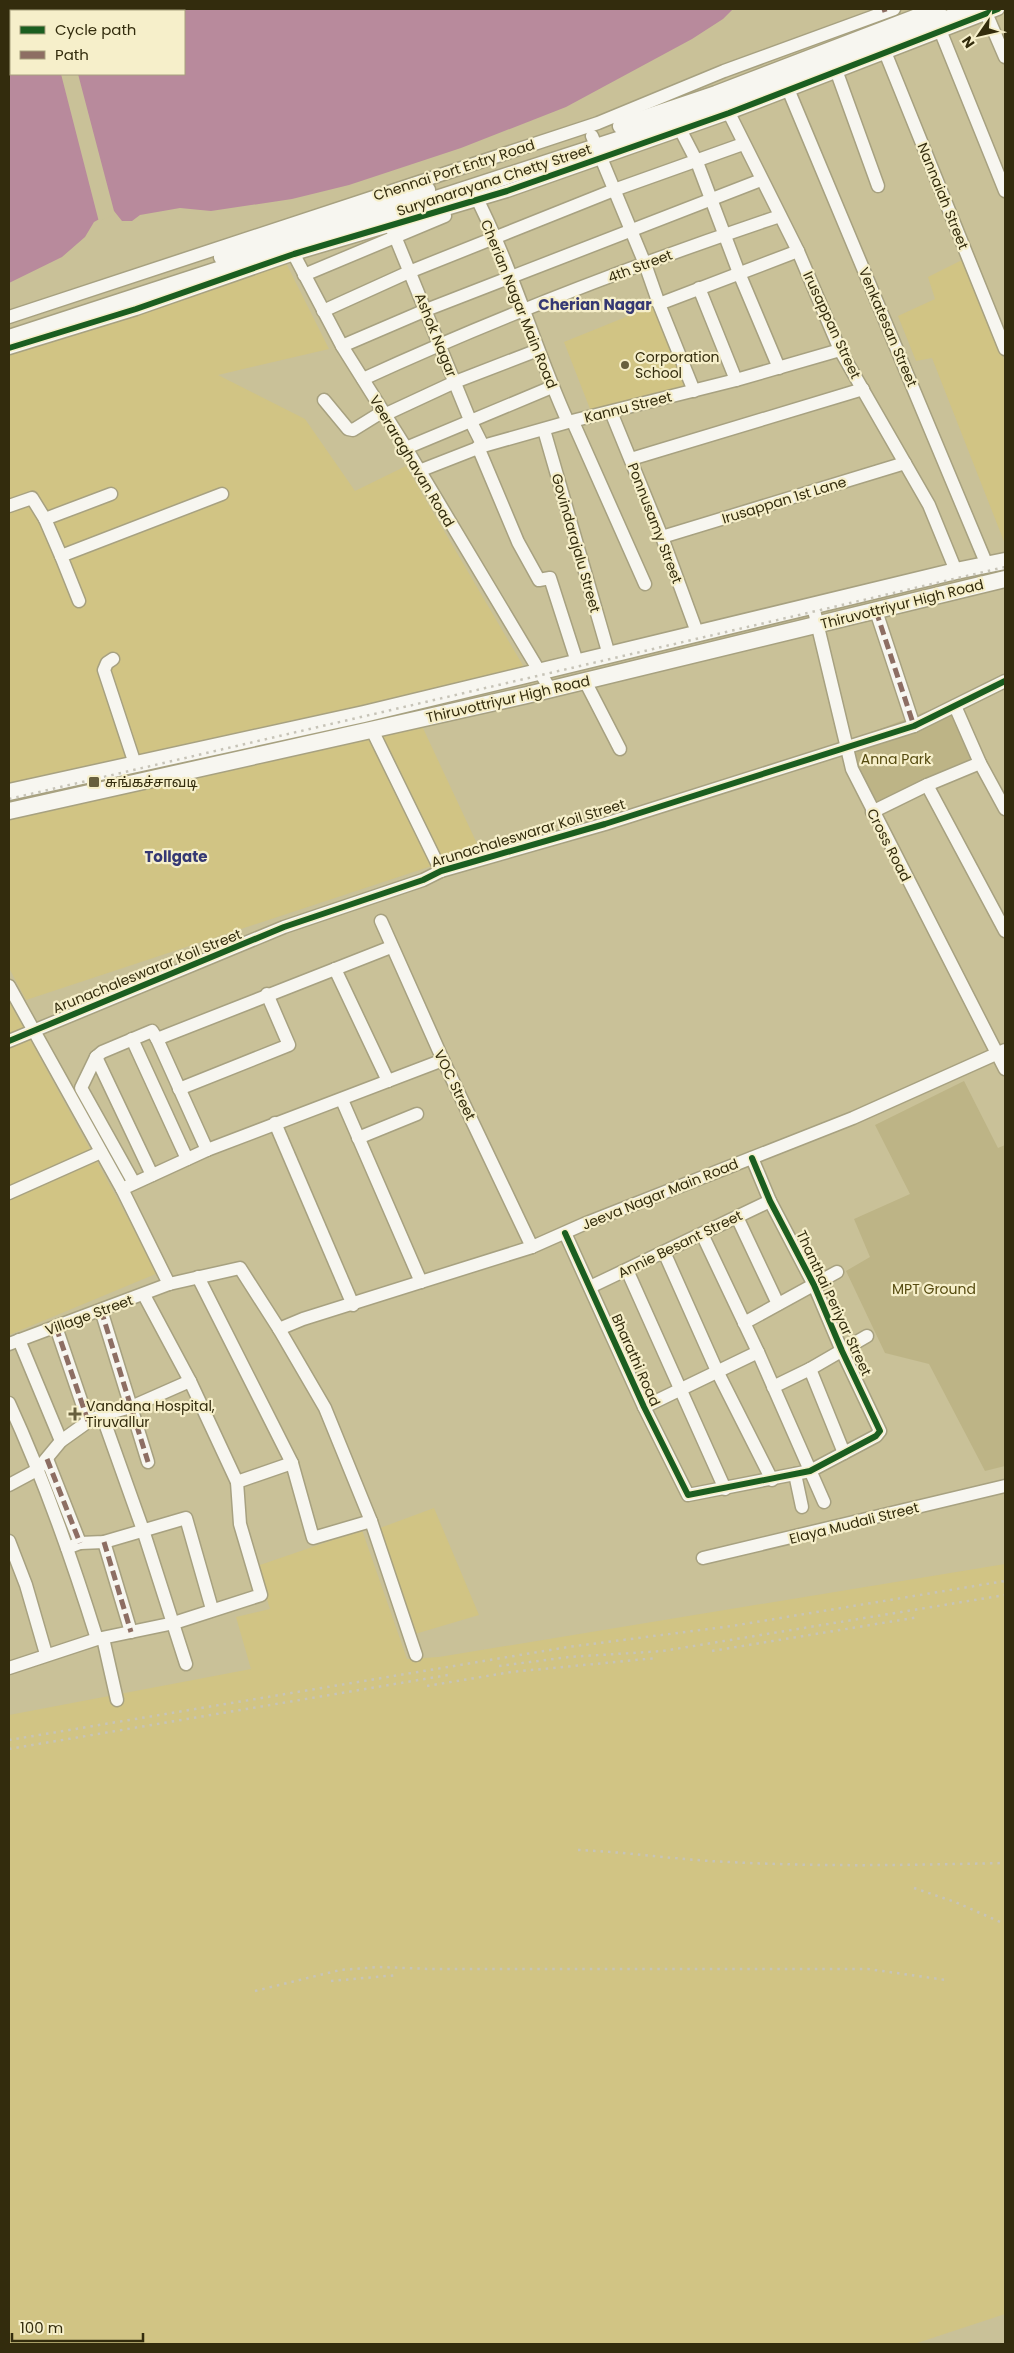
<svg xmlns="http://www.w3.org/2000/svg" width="1014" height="2353" viewBox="0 0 1014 2353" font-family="Poppins,'Noto Sans Tamil',sans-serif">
  <rect width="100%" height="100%" fill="#c9c198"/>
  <g fill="#d1c484">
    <path d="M282,255L329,349L218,375L305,419L355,491L406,466L525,669L9,784V350Z"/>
    <path d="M962,260L1005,362V544L932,358L916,361L898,316L935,299L928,277Z"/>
    <path d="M653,306L685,388L590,409L564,342Z"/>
    <path d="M422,726L480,850L26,1000L9,968V820Z"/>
    <path d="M9,1001L158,1273L9,1335Z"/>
    <path d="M434,1508L479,1615L415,1634L380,1528Z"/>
    <path d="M362,1530L407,1659L439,1657L1005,1564V2314L914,2344H9V1715L251,1669L236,1617L270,1609L257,1566Z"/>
  </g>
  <g fill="#bdb486">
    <path d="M949,703L976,761L874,804L849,757L853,739Z"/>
    <path d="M964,1081L998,1148L1005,1145V1466L985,1471L929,1364L885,1353L846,1271L870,1257L854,1219L910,1194L875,1125Z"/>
  </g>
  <path fill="#b88a9c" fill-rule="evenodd" d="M9,9H733L723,19L692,39L566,107L461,148L349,185L292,199L211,211L180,208L140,215L132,221H122L114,211L94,222L85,237L62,257L9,283ZM11,11H184V74H11Z"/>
  <path fill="#c9c198" d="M61,74H78L114,211L115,216L114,214L99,222Z"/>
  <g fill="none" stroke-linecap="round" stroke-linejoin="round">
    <g stroke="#a7a180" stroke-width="15">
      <g id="minor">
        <path d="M986,13L1005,57"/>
        <path d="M940,30L1005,191"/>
        <path d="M883,47L1005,349"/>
        <path d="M836,70L878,186"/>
        <path d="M788,89L987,565"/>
        <path d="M726,107L798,251L840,350L929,505L956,571"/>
        <path d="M681,131L697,162L739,273L779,368"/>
        <path d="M592,136L645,264L659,304L694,391"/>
        <path d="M474,193C512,266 534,347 568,422"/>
        <path d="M390,224L470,420L483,446"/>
        <path d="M291,249L342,346L406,448L550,689"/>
        <path d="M304,275L445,216"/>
        <path d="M699,288L736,380"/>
        <path d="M659,304L798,251"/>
        <path d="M323,311L409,272L614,190L743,144"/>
        <path d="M9,317L598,123L724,71L894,9"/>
        <path d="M342,346L426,310L761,180"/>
        <path d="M9,348L136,309L294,254L507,191L729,113L998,9"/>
        <path d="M363,379C498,317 639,263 780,216"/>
        <path d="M324,400L348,429L353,430L382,412"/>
        <path d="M611,412L662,537L698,635"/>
        <path d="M384,415L455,382L538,350"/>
        <path d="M573,422L645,584"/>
        <path d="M544,430L609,655"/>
        <path d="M478,447L518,542L539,580L550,578L577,662"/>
        <path d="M406,448L552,387"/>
        <path d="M631,459L863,389"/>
        <path d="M419,471L483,446L568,422L736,380L840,350"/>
        <path d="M9,506L32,498L45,519L111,494"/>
        <path d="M45,519L61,556"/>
        <path d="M662,537L905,463"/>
        <path d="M79,601L61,556L222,494"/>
        <path d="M813,606L852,769L1005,1069"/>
        <path d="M876,611L914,726"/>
        <path d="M113,659L107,663L104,670L135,764"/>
        <path d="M585,681L620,749"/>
        <path d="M955,706L980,763L1005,809"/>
        <path d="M372,730L441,871"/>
        <path d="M927,785L1005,931"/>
        <path d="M872,812L927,785L980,763"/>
        <path d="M381,921L443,1060L532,1247"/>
        <path d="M335,969L388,1081"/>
        <path d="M9,986L122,1189L169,1284"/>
        <path d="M132,1039L187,1159"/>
        <path d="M9,1041L284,927L423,880L441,871L605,824L914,726L1005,681"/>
        <path d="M96,1057L152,1175"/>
        <path d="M179,1089L289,1045L267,994"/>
        <path d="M342,1100L421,1282"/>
        <path d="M275,1123L353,1305"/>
        <path d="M358,1138L417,1114"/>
        <path d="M207,1150L157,1039L391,947"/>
        <path d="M134,1183L81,1088L96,1057L102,1052L152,1031L157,1039"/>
        <path d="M122,1189L207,1150L443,1060"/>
        <path d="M9,1193L101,1152"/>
        <path d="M737,1217L778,1304"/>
        <path d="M565,1233L644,1407L688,1495L810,1471L876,1436L880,1431L842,1351L814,1285L770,1201L752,1158"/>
        <path d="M702,1234L758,1352L824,1502"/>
        <path d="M664,1252L717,1371L772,1480"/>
        <path d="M627,1270L725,1489"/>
        <path d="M198,1277L292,1463L313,1538L371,1521"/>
        <path d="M590,1287L770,1201"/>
        <path d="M101,1310L148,1462"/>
        <path d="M744,1323L837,1272"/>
        <path d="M56,1327L88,1421"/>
        <path d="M279,1329L303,1319L532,1247L584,1224L853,1118L1005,1050"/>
        <path d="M19,1340L61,1441"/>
        <path d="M9,1344L169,1284L240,1268L279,1329L325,1408L371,1521L416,1655"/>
        <path d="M810,1369L844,1453"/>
        <path d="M773,1387L810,1369L867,1336"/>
        <path d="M9,1403C44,1479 72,1559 97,1639"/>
        <path d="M644,1407L758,1352"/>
        <path d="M102,1415L143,1530L186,1664"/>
        <path d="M47,1459L80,1543"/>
        <path d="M795,1474L802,1507"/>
        <path d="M237,1482L292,1463"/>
        <path d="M9,1485L37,1470L61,1441L89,1421L102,1415L131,1407L190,1381"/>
        <path d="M9,1541L26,1585L46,1654"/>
        <path d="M104,1542L131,1632"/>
        <path d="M67,1548L80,1543L104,1542L186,1518L212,1609"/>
        <path d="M703,1558L1005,1486"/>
        <path d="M103,1638L117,1700"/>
        <path d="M9,1668L97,1639L174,1623L261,1595L240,1524L237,1482L190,1381L144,1295"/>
      </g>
    </g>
    <g stroke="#a7a180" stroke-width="19">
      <g id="major">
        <path d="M621,126L716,94L938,9"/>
        <path d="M222,257L427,190"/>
        <path d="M9,338L719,107L828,62L974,9"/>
        <path d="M9,792L364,714L956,571L1005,561"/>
        <path d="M9,811L527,695L1005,579"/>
      </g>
    </g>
    <use href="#minor" stroke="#f7f6f0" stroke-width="12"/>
    <use href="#major" stroke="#f7f6f0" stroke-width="16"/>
    <g stroke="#c7c4b8" stroke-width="2.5" stroke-dasharray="2.5 5" stroke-linecap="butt">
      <path d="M9,799L1005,567"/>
      <path d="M712,1651L919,1617"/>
      <path d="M499,1666L569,1657L663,1651L1005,1595"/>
      <path d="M427,1686L511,1672L657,1658"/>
      <path d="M9,1740L568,1647L732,1626L1005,1581"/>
      <path d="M9,1749L448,1675"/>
      <path d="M578,1850C629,1852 678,1860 729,1862C821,1867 913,1865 1005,1863"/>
      <path d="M914,1888L955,1902L1005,1924"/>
      <path d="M331,1981L398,1975"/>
      <path d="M255,1991L340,1970L379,1967L430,1969H868L946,1980"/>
    </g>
    <g stroke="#8d6e63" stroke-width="5" stroke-dasharray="10 5" stroke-linecap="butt">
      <path d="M884,9L885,12"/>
      <path d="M876,611L914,726"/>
      <path d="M101,1310L148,1462"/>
      <path d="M56,1327L88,1421"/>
      <path d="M47,1459L80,1543"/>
      <path d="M104,1542L131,1632"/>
    </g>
    <g stroke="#f6efca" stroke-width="9">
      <g id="cycleway">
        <path d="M9,348L136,309L294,254L507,191L729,113L998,9"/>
        <path d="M9,1041L284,927L423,880L441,871L605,824L914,726L1005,681"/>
        <path d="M565,1233L644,1407L688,1495L810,1471L876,1436L880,1431L842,1351L814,1285L770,1201L752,1158"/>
      </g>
    </g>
    <use href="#cycleway" stroke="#1b5e20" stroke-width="6"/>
  </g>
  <g fill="#68603e" stroke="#f6efca" stroke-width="2">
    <circle cx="625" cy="365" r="5"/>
    <rect x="88" y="776" width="12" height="12" rx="2.5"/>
    <path d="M72.5 1406.5h5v5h5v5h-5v5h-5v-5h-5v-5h5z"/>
  </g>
  <g text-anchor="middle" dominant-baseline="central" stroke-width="4.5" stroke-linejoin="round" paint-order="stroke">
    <g font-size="14" fill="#332c0d" stroke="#f6efca">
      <text transform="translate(454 170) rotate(-18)">Chennai Port Entry Road</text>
      <text transform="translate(494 180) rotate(-18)">Suryanarayana Chetty Street</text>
      <text transform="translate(943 196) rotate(68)">Nannaiah Street</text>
      <text transform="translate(640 266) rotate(-21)">4th Street</text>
      <text transform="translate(519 304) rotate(68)">Cherian Nagar Main Road</text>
      <text transform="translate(832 325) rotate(65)">Irusappan Street</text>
      <text transform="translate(888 327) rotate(67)">Venkatesan Street</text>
      <text transform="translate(436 335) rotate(68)">Ashok Nagar</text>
      <text transform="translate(628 407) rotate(-14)">Kannu Street</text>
      <text transform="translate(412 461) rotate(59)">Veeraraghavan Road</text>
      <text transform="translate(784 500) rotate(-17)">Irusappan 1st Lane</text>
      <text transform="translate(655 523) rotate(69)">Ponnusamy Street</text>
      <text transform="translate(576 543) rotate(74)">Govindarajalu Street</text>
      <text transform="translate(902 604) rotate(-14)">Thiruvottriyur High Road</text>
      <text transform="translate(508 699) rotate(-13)">Thiruvottriyur High Road</text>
      <text transform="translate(528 833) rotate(-17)">Arunachaleswarar Koil Street</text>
      <text transform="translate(889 845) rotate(63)">Cross Road</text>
      <text transform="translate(147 971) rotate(-22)">Arunachaleswarar Koil Street</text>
      <text transform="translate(455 1085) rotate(64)">VOC Street</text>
      <text transform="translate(660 1194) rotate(-22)">Jeeva Nagar Main Road</text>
      <text transform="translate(680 1244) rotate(-26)">Annie Besant Street</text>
      <text transform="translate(834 1303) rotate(65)">Thanthai Periyar Street</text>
      <text transform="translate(89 1315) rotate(-20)">Village Street</text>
      <text transform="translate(636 1360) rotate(66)">Bharathi Road</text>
      <text transform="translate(854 1523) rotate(-14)">Elaya Mudali Street</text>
    </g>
    <g font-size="14" fill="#332c0d" stroke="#f6efca" text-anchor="start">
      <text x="635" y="357">Corporation<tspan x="635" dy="16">School</tspan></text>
      <text x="105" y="782">சுங்கச்சாவடி</text>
      <text x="86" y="1406">Vandana Hospital,<tspan x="86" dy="16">Tiruvallur</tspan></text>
    </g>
    <g font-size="14" fill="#564b10" stroke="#f6efca">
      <text x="896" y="759">Anna Park</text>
      <text x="934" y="1289">MPT Ground</text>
    </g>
    <g font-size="15" font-weight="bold" fill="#353873" stroke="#f6efca">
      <text x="595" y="304">Cherian Nagar</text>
      <text x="176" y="856">Tollgate</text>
    </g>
  </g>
  <rect width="1014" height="2353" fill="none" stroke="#332c0d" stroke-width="20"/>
  <rect x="10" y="10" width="175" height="65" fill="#f6efca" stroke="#a8a17e"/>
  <rect x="20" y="26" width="25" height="8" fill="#1b5e20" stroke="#a8a17e"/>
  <text x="55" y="35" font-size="15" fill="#332c0d">Cycle path</text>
  <rect x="20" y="51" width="25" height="8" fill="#8d6e63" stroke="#a8a17e"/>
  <text x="55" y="60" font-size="15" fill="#332c0d">Path</text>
  <g transform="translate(979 35) rotate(236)" stroke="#f6efca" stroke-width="4" paint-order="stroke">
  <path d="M0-4L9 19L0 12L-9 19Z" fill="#332c0d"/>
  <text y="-8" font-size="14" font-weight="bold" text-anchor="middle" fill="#332c0d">N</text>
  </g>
  <path d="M12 2333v8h131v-8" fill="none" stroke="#332c0d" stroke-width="2.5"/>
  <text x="20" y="2333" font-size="15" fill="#332c0d" stroke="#f6efca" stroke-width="4" paint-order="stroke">100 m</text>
</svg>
